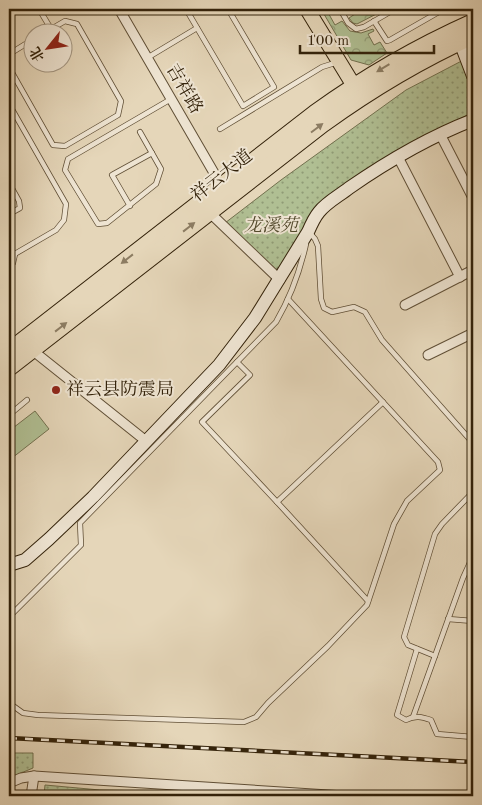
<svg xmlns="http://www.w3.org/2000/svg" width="482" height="805" viewBox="0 0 482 805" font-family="'Old Standard TT','Noto Serif SC',serif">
  <defs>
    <pattern id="forest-crowns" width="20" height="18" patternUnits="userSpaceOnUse" patternTransform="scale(1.25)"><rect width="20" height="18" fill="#b0bf93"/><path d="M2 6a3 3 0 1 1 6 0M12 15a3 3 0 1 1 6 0" fill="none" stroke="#909b76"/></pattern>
    <pattern id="park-dots" width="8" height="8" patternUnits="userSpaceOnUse" patternTransform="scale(1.25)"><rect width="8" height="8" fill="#b0bf93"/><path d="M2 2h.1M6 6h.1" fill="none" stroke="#909b76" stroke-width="1.8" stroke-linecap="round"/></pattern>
  </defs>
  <rect width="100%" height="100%" fill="#e5d6b9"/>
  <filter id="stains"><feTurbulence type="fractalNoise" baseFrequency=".004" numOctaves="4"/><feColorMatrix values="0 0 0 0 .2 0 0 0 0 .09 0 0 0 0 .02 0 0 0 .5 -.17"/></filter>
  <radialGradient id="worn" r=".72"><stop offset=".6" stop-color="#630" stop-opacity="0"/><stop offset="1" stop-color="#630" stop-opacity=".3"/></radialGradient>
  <g fill="url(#forest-crowns)" stroke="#72704e">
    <path d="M321,9H326L335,25L342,21L350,31L361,33L373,29L374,31L368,34L374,45L380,42L387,53L369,65L351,60Z"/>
    <path d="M352,9H386L357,24L353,23L349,18L355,14Z"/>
  </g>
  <g fill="url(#park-dots)" stroke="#72704e">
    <path d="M473,55V112L434,132L316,208L282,265L275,270L225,223L281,180L406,90Z"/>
    <path d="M9,753H33V768L9,778Z"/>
    <path d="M45,785L100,790L205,792V796H44Z"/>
  </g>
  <path fill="#b0bf93" stroke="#72704e" d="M35,411L49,429L12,458L9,455V431Z"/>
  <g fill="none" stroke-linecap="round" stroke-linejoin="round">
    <g stroke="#604f36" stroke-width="6">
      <g id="lane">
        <path d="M39,9L51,29"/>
        <path d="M186,9L243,106L274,87L228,9"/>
        <path d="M340,9L348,23L356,29L364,27L395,9"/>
        <path d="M374,21L387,41L390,40L444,9"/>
        <path d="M32,40L11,53L10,69L53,145L65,146L118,115L121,101L77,24L65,21L46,32"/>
        <path d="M147,58L197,28"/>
        <path d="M9,104L66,204L64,220L56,230L13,255L9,248"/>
        <path d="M220,129L322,67L338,62"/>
        <path d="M140,132L161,169L156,184L107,223L98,224L65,170L68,159L171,99"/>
        <path d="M9,183L19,201L20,208L9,214"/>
        <path d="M130,206L112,175L152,153"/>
        <path d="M309,232L315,239L318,246L321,299L324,308L332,312L354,307L365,312L382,340L473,443"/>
        <path d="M9,268L13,263L15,254"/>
        <path d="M237,362L250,375L202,422L277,502"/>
        <path d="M9,415L27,400"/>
        <path d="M368,601L277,502L383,402"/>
        <path d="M9,617L81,545L80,523L276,322C290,298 300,271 306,244"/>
        <path d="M448,619L473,621"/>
        <path d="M417,649L397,715L406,720C415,715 422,717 431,720L437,734L473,737"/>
        <path d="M435,656L408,645L404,637L435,534L442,524L473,492"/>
        <path d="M9,703L23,713L38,715L244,722L256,717L268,703L328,646L367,605L394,524L407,501L440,470L438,462L288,299"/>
        <path d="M413,717L463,578L473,556"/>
      </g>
    </g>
    <g stroke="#604f36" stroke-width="11">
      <g id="street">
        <path d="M119,9L221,185"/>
        <path d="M440,134L473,198"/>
        <path d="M398,157L460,277"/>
        <path d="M209,212L280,280"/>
        <path d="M405,305L473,270"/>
        <path d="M32,350L146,441"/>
        <path d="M428,355L473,333"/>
        <path d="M9,783L21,778L34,776L344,796"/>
        <path d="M31,796L34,776"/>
      </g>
    </g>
    <g stroke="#33220a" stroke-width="14">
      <g id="secondary">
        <path d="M460,42L473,76"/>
        <path d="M9,565L25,560L49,539L93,497L219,365L255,318L308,232C311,225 314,218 319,212C327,202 339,196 349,188C388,161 429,137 473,120"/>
      </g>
    </g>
    <g stroke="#33220a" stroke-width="16">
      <path id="primary" d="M307,9L354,86"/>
    </g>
    <g stroke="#33220a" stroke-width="18">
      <g id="highway">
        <path d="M9,351L315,113C365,77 417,47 473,22"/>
        <path d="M9,368L323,124C370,90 420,60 473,36"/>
      </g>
    </g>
    <use href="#lane" stroke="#eee4d2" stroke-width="4.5"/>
    <use href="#street" stroke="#eee4d2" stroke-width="9"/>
    <use href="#secondary" stroke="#eee4d2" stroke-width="12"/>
    <use href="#primary" stroke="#e5d6b9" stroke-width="14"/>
    <use href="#highway" stroke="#e5d6b9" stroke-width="16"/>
    <g stroke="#33220a" stroke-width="4.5">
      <path id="rail" d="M9,738L473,762"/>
    </g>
    <use href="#rail" stroke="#eee4d2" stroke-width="2.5" stroke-dasharray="8" stroke-linecap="butt"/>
  </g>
  <defs><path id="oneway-solid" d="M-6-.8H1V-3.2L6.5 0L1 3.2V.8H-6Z" transform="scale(1.25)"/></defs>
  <g fill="#8c7c62">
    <use href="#oneway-solid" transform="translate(383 68) rotate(149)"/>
    <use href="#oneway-solid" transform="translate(317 128) rotate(-37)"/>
    <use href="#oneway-solid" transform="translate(189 227) rotate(-38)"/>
    <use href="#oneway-solid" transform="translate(127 259) rotate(142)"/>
    <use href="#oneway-solid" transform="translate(61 327) rotate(-38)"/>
  </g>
  <circle fill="#8f2418" stroke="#eee4d2" stroke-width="2" cx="56" cy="390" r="5"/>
  <g text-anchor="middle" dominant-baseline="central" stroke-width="4" stroke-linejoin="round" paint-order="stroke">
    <g font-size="18" fill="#33220a" stroke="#eee4d2">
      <text transform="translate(184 89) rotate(60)">吉祥路</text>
      <text transform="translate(222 176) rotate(-38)">祥云大道</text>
    </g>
    <g font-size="18" font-style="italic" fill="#52492c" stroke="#eee4d2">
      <text x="271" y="226">龙溪苑</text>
    </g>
    <g font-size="18" fill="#33220a" stroke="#eee4d2" text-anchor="start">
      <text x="66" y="390">祥云县防震局</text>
    </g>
  </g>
  <rect width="482" height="805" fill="none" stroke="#e5d6b9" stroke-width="30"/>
  <rect x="10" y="10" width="462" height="785" fill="none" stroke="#33220a" stroke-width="2.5"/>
  <rect x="15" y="15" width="452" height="775" fill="none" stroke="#33220a"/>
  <g transform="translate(48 48) rotate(240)"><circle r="24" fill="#eee4d2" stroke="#a39682"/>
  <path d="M0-4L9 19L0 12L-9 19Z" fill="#8f2418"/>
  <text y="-8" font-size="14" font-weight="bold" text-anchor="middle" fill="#33220a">北</text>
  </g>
  <path d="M300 45v8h134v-8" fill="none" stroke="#33220a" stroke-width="2.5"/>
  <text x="307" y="45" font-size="15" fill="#33220a" stroke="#eee4d2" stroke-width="4" paint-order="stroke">100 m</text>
  <rect width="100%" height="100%" filter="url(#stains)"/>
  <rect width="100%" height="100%" fill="url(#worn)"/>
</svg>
